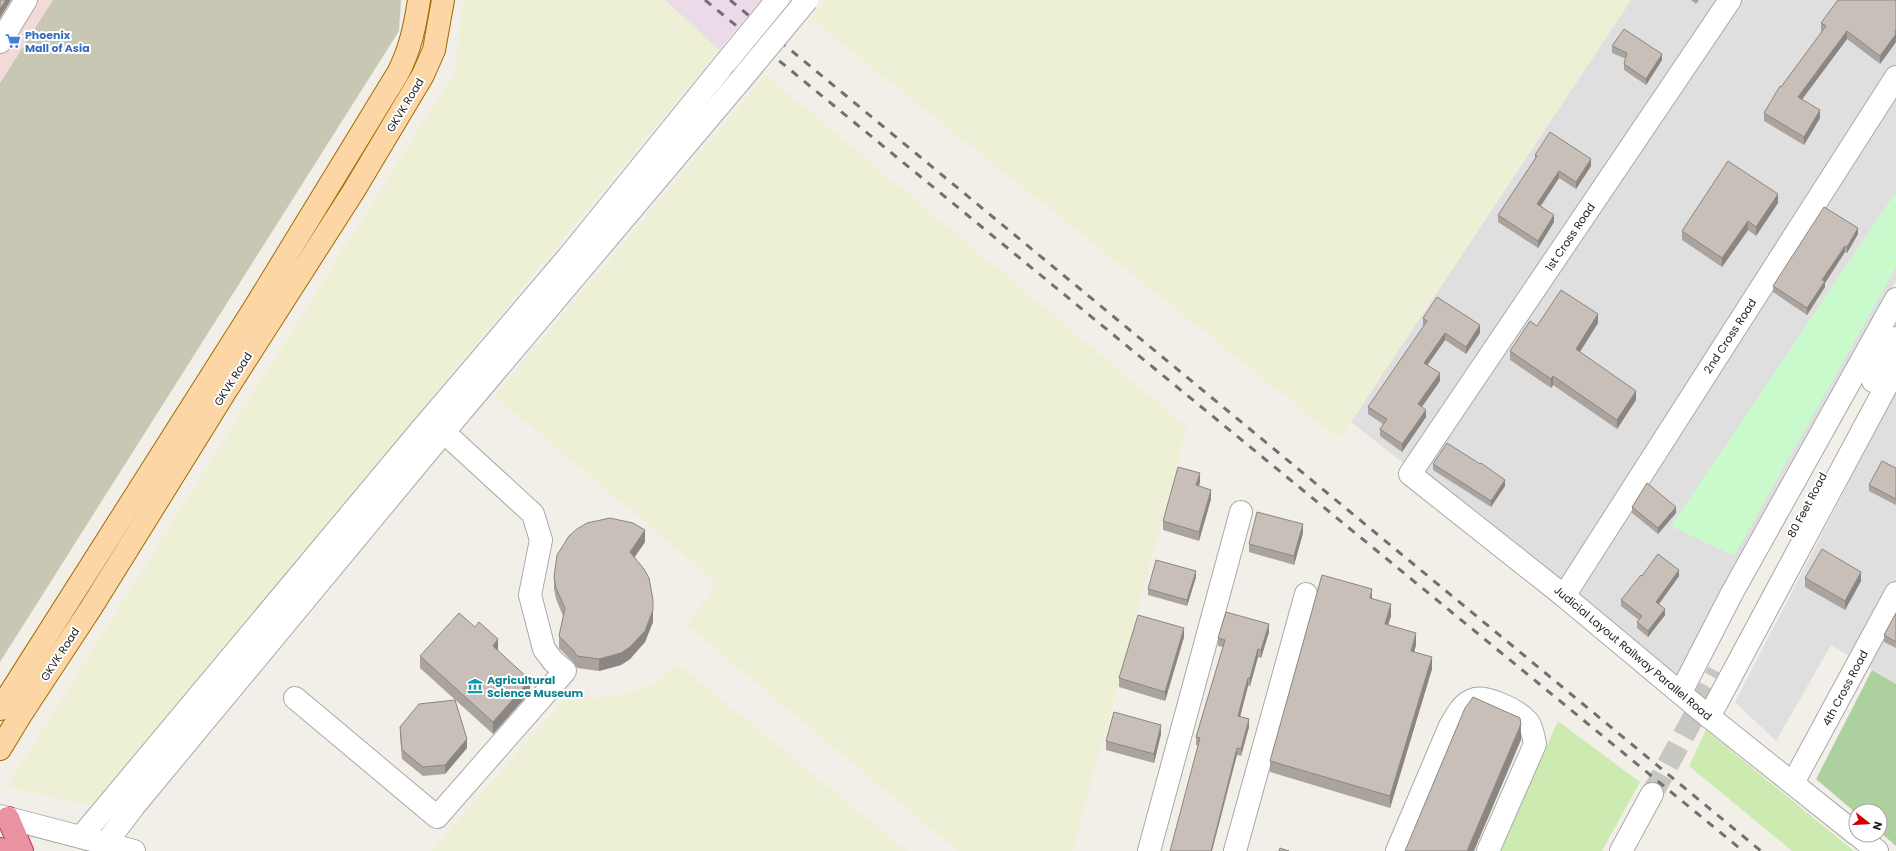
<svg xmlns="http://www.w3.org/2000/svg" width="1896" height="851" viewBox="0 0 1896 851" font-family="Poppins,sans-serif">
<style>
.residential{fill:#e0dfdf}
.commercial{fill:#f2dad9}
.industrial{fill:#ebdbe8}
.construction{fill:#c7c7b4}
.farmland{fill:#eef0d5}
.grass{fill:#cdebb0}
.forest{fill:#add19e}
.park{fill:#c8facc}
.lines{fill:none;stroke-linecap:round;stroke-linejoin:round}
.minor-tunnel{stroke:#c8c6c1;stroke-width:22;stroke-dasharray:22 11;stroke-linecap:butt}
.minor-casing{stroke:#a9a9a9;stroke-width:24}
.major-casing{stroke:#a06b00;stroke-width:24}
.highway-casing{stroke:#dc2a67;stroke-width:24}
.minor{stroke:#fff;stroke-width:22}
.major{stroke:#fcd6a4;stroke-width:22}
.highway{stroke:#e892a2;stroke-width:22}
.rail{stroke:#707070;stroke-width:3;stroke-dasharray:8 8;stroke-linecap:butt}
.minor-bridge-casing{stroke:#a9a9a9;stroke-width:24;stroke-linecap:butt}
.minor-bridge{stroke:#fff;stroke-width:22}
.wall{fill:#aba49e}
.shaded-wall{fill:#8b8681}
.building{fill:#c7bfb8;stroke:#8b8681}
.labels{text-anchor:middle;dominant-baseline:central;stroke-width:4;stroke-linejoin:round;paint-order:stroke}
.shop-label{font-size:11px;font-weight:bold;fill:#366cbe;stroke:#fff;text-anchor:start}
.street-label{font-size:11px;fill:#222;stroke:#fff}
.culture-label{font-size:11px;font-weight:bold;fill:#0d838f;stroke:#fff;text-anchor:start}
</style>
<rect width="100%" height="100%" fill="#f2efe9"/>
<g class="residential">
<polygon points="1631,0 1896,0 1896,281 1677,678 1351,422"/>
<polygon points="1896,391 1896,684 1831,645 1776,741 1735,702"/>
</g>
<polygon class="commercial" points="0,0 53,0 0,83"/>
<polygon class="industrial" points="665,0 761,0 719,50"/>
<polygon class="construction" points="53,0 401,0 399,31 0,662 0,83"/>
<g class="farmland">
<polygon points="463,0 665,0 719,50 93,806 7,787 455,71"/>
<polygon points="826,0 1631,0 1339,439 811,19"/>
<polygon points="766,75 1187,427 1073,851 958,851 687,625 717,583 495,396"/>
<polygon points="678,664 907,851 431,851 569,694 597,698 626,694 654,683"/>
</g>
<g class="grass">
<polygon points="1558,721 1640,782 1602,851 1500,851"/>
<polygon points="1706,730 1854,851 1792,851 1689,766"/>
</g>
<polygon class="forest" points="1872,670 1896,684 1896,846 1880,832 1880,811 1856,811 1856,813 1816,779"/>
<polygon class="park" points="1896,192 1896,267 1734,556 1671,526"/>
<g class="lines">
<polyline class="minor-tunnel" points="1652,794 1718,672"/>
<defs>
<g id="minor">
<polyline points="1730,0 1410,474 1564,596 1697,707 1856,834"/>
<polyline points="0,42 26,0"/>
<polyline points="1873,381 1896,338"/>
<polyline points="1564,596 1896,77"/>
<polyline points="1681,692 1732,593 1896,299"/>
<polyline points="295,698 437,817 565,671 553,661 544,649 530,595 541,540 533,514 434,423"/>
<polyline points="1709,717 1896,368"/>
<polyline points="1793,783 1896,593"/>
<polyline points="0,816 134,851"/>
<polyline points="1858,835 1877,851"/>
<polyline points="81,837 420,431 570,255 727,61"/>
<polyline points="106,843 134,806 443,433 739,82"/>
<polyline points="1149,851 1241,512"/>
<polyline points="1235,851 1306,594"/>
<path d="M 1397,851 L 1450,726 C 1456,716 1461,705 1472,700 C 1484,694 1515,709 1525,719 C 1532,724 1533,736 1535,744 L 1488,851"/>
<polyline points="1621,851 1652,794"/>
</g>
<g id="major">
<path d="M 0,709 L 255,307 L 398,73 C 410,50 415,26 419,0"/>
<polyline points="0,749 20,716 91,608 227,389 353,192 423,75 434,50 443,0"/>
</g>
<g id="highway">
<polyline points="8,818 22,851"/>
<polyline points="0,849 9,851"/>
</g>
</defs>
<use href="#minor" class="minor-casing"/>
<use href="#major" class="major-casing"/>
<use href="#highway" class="highway-casing"/>
<use href="#minor" class="minor"/>
<use href="#major" class="major"/>
<use href="#highway" class="highway"/>
<g class="rail">
<polyline points="705,0 1743,851"/>
<polyline points="730,0 1761,851"/>
</g>
<defs>
<g id="minor-bridge">
<polyline points="727,61 777,0"/>
<polyline points="739,82 807,0"/>
</g>
</defs>
<use href="#minor-bridge" class="minor-bridge-casing"/>
<use href="#minor-bridge" class="minor-bridge"/>
</g>
<g class="wall">
<polygon points="1691,0 1699,0 1696,4"/>
<polygon points="1896,0 1896,42 1880,64 1847,39 1802,99 1820,118 1804,145 1764,121 1764,113 1781,87 1822,32 1821,31 1821,23"/>
<polygon points="1612,46 1662,60 1646,85 1624,70 1624,64 1626,59 1612,53"/>
<polygon points="1535,155 1591,166 1576,189 1559,178 1541,206 1554,222 1538,248 1498,222 1498,215 1535,160"/>
<polygon points="1778,203 1756,236 1748,230 1722,267 1682,240 1682,231"/>
<polygon points="1858,234 1847,253 1845,252 1825,283 1825,287 1807,315 1773,292 1773,286"/>
<polygon points="1423,318 1480,333 1466,354 1445,340 1427,365 1440,381 1422,407 1426,417 1402,452 1380,436 1380,429 1383,424 1368,414 1368,407 1424,326 1423,325"/>
<polygon points="1598,323 1580,352 1636,400 1617,429 1553,385 1551,388 1510,360 1510,351 1537,326"/>
<polygon points="1433,464 1480,464 1505,486 1491,507 1433,470"/>
<polygon points="1896,468 1896,505 1869,491 1869,485"/>
<polygon points="1200,482 1199,486 1211,499 1199,541 1163,530 1163,521"/>
<polygon points="1632,507 1676,513 1658,534 1632,513"/>
<polygon points="1303,533 1294,565 1249,552 1249,544"/>
<polygon points="645,542 635,557 653,611 653,622 645,642 630,659 621,665 599,671 577,668 573,662 559,648 559,636 563,616 556,599 554,589 554,577"/>
<polygon points="1642,576 1679,576 1659,604 1665,615 1648,637 1637,628 1637,622 1639,620 1621,606 1621,600"/>
<polygon points="1196,577 1187,606 1148,595 1148,589"/>
<polygon points="1805,578 1861,581 1845,610 1805,587"/>
<polygon points="1372,598 1391,616 1388,624 1416,645 1414,652 1432,669 1390,808 1270,772 1270,761"/>
<polygon points="1896,613 1896,648 1884,642 1884,635"/>
<polygon points="1269,632 1261,658 1258,657 1250,686 1248,686 1240,717 1249,727 1241,756 1196,745 1196,737 1223,647 1218,646 1218,638"/>
<polygon points="1184,637 1165,701 1119,687 1119,678"/>
<polygon points="498,651 530,692 493,734 420,668 420,656"/>
<polygon points="400,727 467,748 445,774 423,776 402,759 400,736"/>
<polygon points="1161,734 1154,763 1106,750 1106,741"/>
</g>
<g class="shaded-wall">
<polygon points="6,0 11,0 0,18 0,9"/>
<polygon points="1896,30 1896,42 1880,64 1880,56"/>
<polygon points="1847,31 1847,39 1798,105 1798,97"/>
<polygon points="1662,54 1662,60 1646,85 1646,79"/>
<polygon points="1820,110 1820,118 1804,145 1804,137"/>
<polygon points="1591,159 1591,166 1576,189 1576,182"/>
<polygon points="1559,171 1559,178 1537,211 1537,204"/>
<polygon points="1778,194 1778,203 1756,236 1756,227"/>
<polygon points="1554,215 1554,222 1538,248 1538,241"/>
<polygon points="1748,221 1748,230 1722,267 1722,258"/>
<polygon points="1858,228 1858,234 1847,253 1847,247"/>
<polygon points="1845,246 1845,252 1825,283 1825,287 1807,315 1807,308 1822,280"/>
<polygon points="1598,314 1598,323 1576,358 1576,349"/>
<polygon points="1480,325 1480,333 1466,354 1466,347"/>
<polygon points="1445,333 1445,340 1424,370 1424,363"/>
<polygon points="1440,373 1440,381 1418,412 1418,404"/>
<polygon points="1553,376 1553,385 1551,388 1551,379"/>
<polygon points="1636,391 1636,400 1617,429 1617,420"/>
<polygon points="1426,410 1426,417 1402,452 1402,444"/>
<polygon points="1200,473 1200,482 1196,494 1196,485"/>
<polygon points="1505,480 1505,486 1491,507 1491,501"/>
<polygon points="1211,490 1211,499 1199,541 1199,532"/>
<polygon points="1676,507 1676,513 1658,534 1658,528"/>
<polygon points="1303,524 1303,533 1294,565 1294,556"/>
<polygon points="645,530 645,542 630,563 630,552"/>
<polygon points="1679,570 1679,576 1656,608 1656,602"/>
<polygon points="1196,571 1196,577 1187,606 1187,600"/>
<polygon points="1861,572 1861,581 1845,610 1845,601"/>
<polygon points="1372,589 1372,601 1370,598"/>
<polygon points="653,600 653,622 645,642 630,659 621,665 599,671 599,659"/>
<polygon points="1391,604 1391,616 1385,635 1385,624"/>
<polygon points="1665,609 1665,615 1648,637 1648,631"/>
<polygon points="1269,624 1269,632 1261,658 1261,650"/>
<polygon points="1184,628 1184,637 1165,701 1165,692"/>
<polygon points="1416,633 1416,645 1411,663 1411,651"/>
<polygon points="498,639 498,651 493,646"/>
<polygon points="1258,649 1258,657 1250,686 1250,678"/>
<polygon points="1432,657 1432,669 1390,808 1390,796"/>
<polygon points="1248,678 1248,686 1238,724 1238,716"/>
<polygon points="530,680 530,692 493,734 493,722"/>
<polygon points="1249,719 1249,727 1241,756 1241,749"/>
<polygon points="1521,724 1521,740 1474,851 1467,851"/>
<polygon points="1161,725 1161,734 1154,763 1154,754"/>
<polygon points="467,739 467,748 445,774 445,765"/>
<polygon points="1237,748 1237,755 1212,851 1211,851"/>
</g>
<g class="building">
<polygon points="0,0 6,0 0,9"/>
<polygon points="1838,0 1896,0 1896,30 1895,32 1896,34 1880,56 1847,31 1798,97 1820,110 1804,137 1764,113 1780,86 1781,87 1826,26 1821,23"/>
<polygon points="1624,29 1662,54 1646,79 1624,64 1627,53 1612,46"/>
<polygon points="1550,132 1591,159 1576,182 1559,171 1537,204 1554,215 1538,241 1498,215 1537,156 1535,155"/>
<polygon points="1728,161 1778,194 1756,227 1748,221 1722,258 1682,231"/>
<polygon points="1824,207 1858,228 1847,247 1845,246 1822,280 1825,281 1807,308 1773,286"/>
<polygon points="1561,290 1598,314 1576,349 1636,391 1617,420 1553,376 1551,379 1510,351 1530,321 1537,326"/>
<polygon points="1437,297 1480,325 1466,347 1445,333 1424,363 1440,373 1418,404 1426,410 1402,444 1380,429 1387,419 1368,407 1427,321 1423,318"/>
<polygon points="1447,443 1480,464 1481,463 1505,480 1491,501 1433,464"/>
<polygon points="1882,461 1896,468 1896,499 1869,485"/>
<polygon points="1178,467 1200,473 1196,485 1211,490 1199,532 1163,521"/>
<polygon points="1647,483 1676,507 1658,528 1632,507"/>
<polygon points="1257,512 1303,524 1294,556 1249,544"/>
<polygon points="610,518 633,523 645,530 630,552 644,569 649,578 653,600 653,610 645,631 630,647 621,653 599,659 577,656 573,650 559,636 565,608 556,588 554,577 557,555 569,536 577,529 587,523"/>
<polygon points="1822,549 1861,572 1845,601 1805,578"/>
<polygon points="1658,554 1679,570 1656,602 1665,609 1648,631 1637,622 1642,616 1621,600 1641,575 1642,576"/>
<polygon points="1156,560 1196,571 1187,600 1148,589"/>
<polygon points="1322,575 1372,589 1370,598 1391,604 1385,624 1416,633 1411,651 1432,657 1390,796 1270,761"/>
<polygon points="1226,612 1269,624 1261,650 1258,649 1250,678 1248,678 1238,716 1249,719 1241,749 1237,748 1211,851 1170,851 1200,738 1196,737 1225,640 1218,638"/>
<polygon points="459,613 475,627 479,622 498,639 493,646 530,680 493,722 420,656"/>
<polygon points="1896,613 1896,642 1884,635"/>
<polygon points="1138,615 1184,628 1165,692 1119,678"/>
<polygon points="1473,697 1520,718 1521,724 1467,851 1405,851 1465,708"/>
<polygon points="455,700 467,739 445,765 423,767 402,750 400,727 419,704"/>
<polygon points="1114,712 1161,725 1154,754 1106,741"/>
<polygon points="1280,848 1289,851 1279,851"/>
</g>
<defs>
<symbol id="supermarket-bare" viewBox="-9 -9 18 18"><path d="M-6-5.5h2.5l.6 2H6L4.5 2H-2.5L-4.4-4H-6ZM-1.5 3.2a1.3 1.3 0 1 0 .1 0ZM3 3.2a1.3 1.3 0 1 0 .1 0Z" fill="#3f7fe0" stroke="#fff" stroke-width="2.5" paint-order="stroke"/></symbol>
<symbol id="museum-bare" viewBox="-9 -9 18 18"><path d="M0-6L6-3V-2H-6V-3ZM-5-1h2V3h-2ZM-1-1h2V3h-2ZM3-1h2V3H3ZM-6 4H6V6H-6Z" fill="#0f9aa8" stroke="#fff" stroke-width="2.5" paint-order="stroke"/></symbol>
</defs>
<g fill-rule="evenodd">
<use href="#supermarket-bare" x="2" y="30" width="22" height="22"/>
<use href="#museum-bare" x="464" y="675" width="22" height="22"/>
</g>
<g class="labels">
<g class="shop-label">
<text x="25" y="35">Phoenix<tspan x="25" dy="13">Mall of Asia</tspan></text>
</g>
<g class="street-label">
<text transform="translate(405 105) rotate(-59)">GKVK Road</text>
<text transform="translate(1570 237) rotate(-56)">1st Cross Road</text>
<text transform="translate(1730 336) rotate(-57)">2nd Cross Road</text>
<text transform="translate(233 379) rotate(-58)">GKVK Road</text>
<text transform="translate(1807 505) rotate(-62)">80 Feet Road</text>
<text transform="translate(1633 653) rotate(40)">Judicial Layout Railway Parallel Road</text>
<text transform="translate(60 654) rotate(-57)">GKVK Road</text>
<text transform="translate(1845 688) rotate(-62)">4th Cross Road</text>
</g>
<g class="culture-label">
<text x="487" y="680">Agricultural<tspan x="487" dy="13">Science Museum</tspan></text>
</g>
</g>
<g transform="translate(1868 823) rotate(107)"><circle r="19" fill="#ffffff" stroke="#a7a7a7"/>
<path d="M0-3L7 15L0 10L-7 15Z" fill="#d40000"/>
<text y="-6" font-size="11" font-weight="bold" text-anchor="middle" fill="#222222">N</text>
</g>
</svg>
